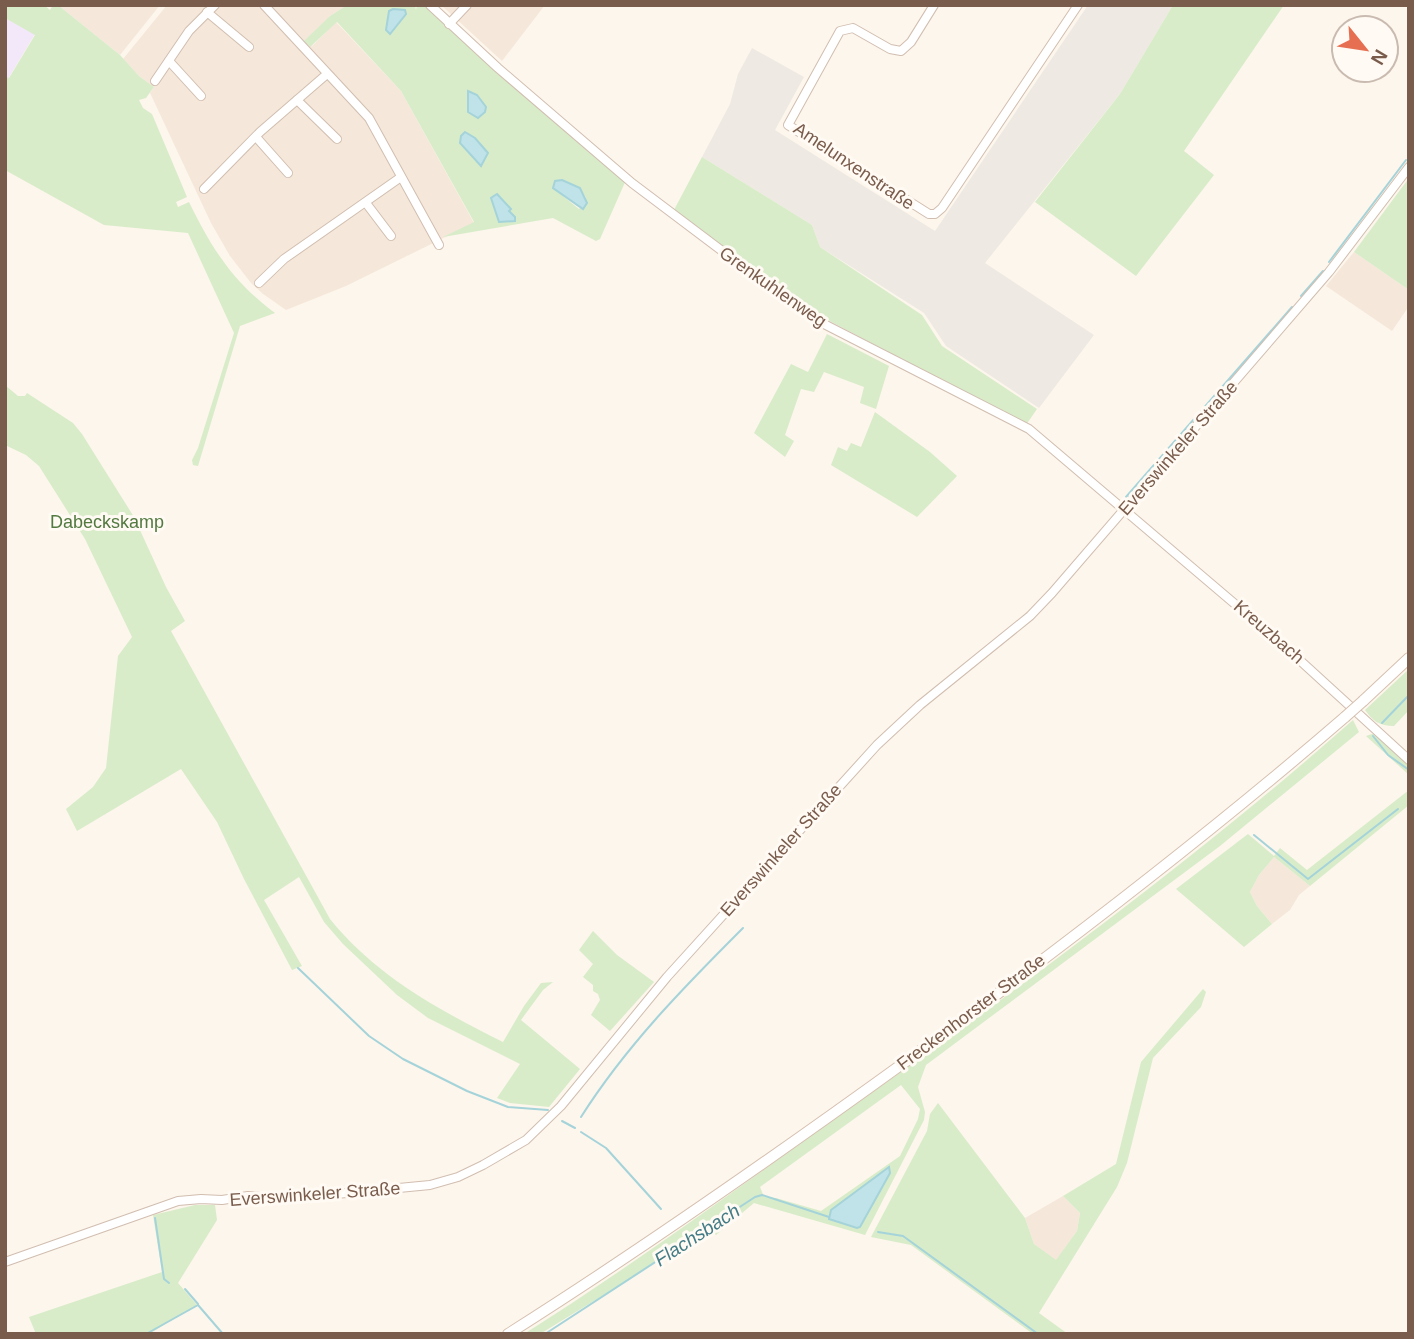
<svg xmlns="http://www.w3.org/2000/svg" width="1414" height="1339" viewBox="0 0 1414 1339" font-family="Arial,sans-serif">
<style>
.residential{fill:#f5e8da}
.industrial{fill:#efe9e4}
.education{fill:#f3e8fa}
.green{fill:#d8ecc9;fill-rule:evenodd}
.water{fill:#bfe3e8;stroke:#a5d3da;stroke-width:2}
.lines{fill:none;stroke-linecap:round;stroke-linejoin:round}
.stream{stroke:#a5d3da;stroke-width:2}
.minor-casing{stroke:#d1beb0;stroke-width:10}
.secondary-casing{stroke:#d6c0b0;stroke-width:12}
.minor{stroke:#fff;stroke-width:8}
.secondary{stroke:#fff;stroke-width:10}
.secondary-bridge-casing{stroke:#d6c0b0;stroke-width:12;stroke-linecap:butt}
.secondary-bridge{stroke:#fff;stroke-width:10}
.labels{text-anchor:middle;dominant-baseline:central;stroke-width:6;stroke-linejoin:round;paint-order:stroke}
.street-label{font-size:18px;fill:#7a5c4d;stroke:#fffaf3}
.park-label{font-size:18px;fill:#537a41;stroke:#fffaf3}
.water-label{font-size:19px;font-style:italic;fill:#437c86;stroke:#fffaf3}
</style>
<rect width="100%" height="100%" fill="#fdf6ec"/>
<g class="residential">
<polygon points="58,5 160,5 120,55"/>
<polygon points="167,5 347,5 330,16 311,47 336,22 401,91 474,223 346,286 286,310 263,294 251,283 230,256 211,223 150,93 154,87 139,76 123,59"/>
<polygon points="441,5 545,5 502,61"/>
<polygon points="1354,252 1409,290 1409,306 1392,331 1326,286"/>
<polygon points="1274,857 1310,886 1299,895 1290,910 1272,924 1257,906 1250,892 1259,875"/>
<polygon points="1063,1196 1080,1213 1077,1231 1056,1261 1034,1244 1025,1218"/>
</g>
<polygon class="industrial" points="1088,5 1173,5 1120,94 985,263 1094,335 1039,408 946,346 924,313 820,247 812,225 702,157 730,104 738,74 752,48 804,77 775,130 935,231"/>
<polygon class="education" points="5,18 35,34 8,79 5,77"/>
<g class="green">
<path d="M 5,5 L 44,5 L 50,10 L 53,5 L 58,5 L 120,55 L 139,76 L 154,87 L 146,98 L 139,100 L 143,108 L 152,114 L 187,197 L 176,202 L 178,207 L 189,202 C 212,249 233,282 275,313 L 240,326 L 198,466 L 193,465 L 192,460 L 198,448 L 234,333 L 188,233 L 104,225 L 5,170 L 5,77 L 9,78 L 35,35 L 5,18 Z"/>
<path d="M 347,5 L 415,5 L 416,10 L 417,5 L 425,5 L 626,180 L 600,239 L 596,241 L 553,218 L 443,237 L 474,222 L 401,91 L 337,22 L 310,47 L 304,41 L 330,16 ZM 564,180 L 580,188 L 586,198 L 579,209 L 553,188 L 555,181 Z"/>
<polygon points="1173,5 1284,5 1184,151 1214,175 1136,276 1035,202 1120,94"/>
<polygon points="702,157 812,225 820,247 922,315 942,346 1037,409 1026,425 826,319 750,268 674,210"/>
<polygon points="1409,178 1409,290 1354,252"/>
<polygon points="827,334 889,366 876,409 860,403 864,387 824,372 814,392 801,389 785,435 794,441 785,457 754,433 791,364 808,372"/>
<path d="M 5,385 L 18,396 L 25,396 L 27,393 L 73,423 L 82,434 L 134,517 L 166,587 L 185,621 L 171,631 L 330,919 C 376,976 439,1010 503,1042 L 524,1006 L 541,983 L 553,982 L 543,990 L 521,1020 L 580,1069 L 549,1107 L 510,1103 L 497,1098 L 520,1064 L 428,1018 L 397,995 L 343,944 L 324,922 L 299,877 L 264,900 L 302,966 L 292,970 L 244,879 L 217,822 L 181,769 L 77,831 L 66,809 L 93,787 L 106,768 L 118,656 L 132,637 L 85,539 L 39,466 L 26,455 L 5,445 Z"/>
<polygon points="875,412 930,452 957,476 917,517 831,465 838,447 847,451 851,443 861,447"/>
<path d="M 1409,669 L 1409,710 L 1394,726 C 1379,726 1373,721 1365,710 Z"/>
<path d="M 1353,720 L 1359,732 L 1220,846 L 926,1065 L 918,1087 L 925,1112 L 924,1120 L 865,1235 L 754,1203 L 716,1235 L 705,1226 L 633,1277 L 540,1334 L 524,1334 C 630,1267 731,1193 833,1120 C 1012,994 1189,865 1353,720 ZM 901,1085 L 920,1109 L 918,1119 L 900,1156 L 821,1211 L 776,1198 L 764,1197 L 760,1187 Z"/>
<polygon points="1375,733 1409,764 1409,775 1366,736"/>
<polygon points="1409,790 1409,805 1310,886 1274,857 1259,875 1250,892 1257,906 1272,924 1244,947 1176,889 1248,834 1274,856 1280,848 1307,870"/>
<polygon points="593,931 617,955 654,982 610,1031 591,1015 600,1000 598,994 593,991 593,985 583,977 593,964 579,950"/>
<polygon points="1203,989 1206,992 1201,1007 1153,1058 1127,1163 1117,1187 1039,1313 1068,1334 1033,1334 911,1245 871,1237 927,1131 930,1114 938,1103 1025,1218 1034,1244 1056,1260 1077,1231 1080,1213 1063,1196 1116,1164 1141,1062"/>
<polygon points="195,1205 215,1205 217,1220 178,1283 197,1305 149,1334 36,1334 29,1317 162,1272 153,1215"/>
</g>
<g class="water">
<polygon points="393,9 405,10 406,14 390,34 386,30 389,11"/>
<polygon points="468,91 477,95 486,107 485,112 478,118 468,112"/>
<polygon points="465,132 475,138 488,153 481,166 460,143 461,136"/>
<polygon points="562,180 580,188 587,203 583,209 553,188 555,181"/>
<polygon points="497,194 511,209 509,211 515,217 515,221 499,222 491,198"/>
<polygon points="889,1167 890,1173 860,1227 857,1228 829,1219 831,1210"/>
</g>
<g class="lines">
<g class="stream">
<polyline points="1329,262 1406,160"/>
<polyline points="1301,296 1323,271"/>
<polyline points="1126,497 1292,307"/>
<polyline points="1382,723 1409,695"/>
<polyline points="1373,736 1388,755 1409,770"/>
<polyline points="1254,835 1308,879 1398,809"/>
<polyline points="298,968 369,1036 403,1059 467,1091 508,1107 548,1110"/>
<path d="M 581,1117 C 626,1046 684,987 743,928"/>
<polyline points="562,1121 575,1128"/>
<polyline points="581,1132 606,1148 661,1209"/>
<polyline points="155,1218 164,1279 169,1283"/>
<polyline points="878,1232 903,1236 1038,1334"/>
<polyline points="185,1289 198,1304"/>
<polyline points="146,1334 198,1305 223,1334"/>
<polyline points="545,1334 755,1197 762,1195 829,1217"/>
</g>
<defs>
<g id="minor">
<polyline points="264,5 369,118 439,245"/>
<polyline points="430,5 498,68 632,183 746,269 822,323 1029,429 1282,644 1409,760"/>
<polyline points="934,5 911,42 901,51 890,49 853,28 840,31 788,125 929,214 935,214 942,208 1078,5"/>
<polyline points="207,12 249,47"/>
<polyline points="449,24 467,5"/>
<polyline points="169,61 201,96"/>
<polyline points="155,81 189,31 215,5"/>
<polyline points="297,100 337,139"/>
<polyline points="256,137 288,173"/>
<polyline points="204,189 260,132 327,74"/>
<polyline points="366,203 391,236"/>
<polyline points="259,283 284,259 401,177"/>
<polyline points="5,1262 178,1201 201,1199 222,1200 248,1196 284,1199 430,1185 458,1177 483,1165 526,1140 561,1106 667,977 877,745 920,705 1030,616 1052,593 1329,272 1409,167"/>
</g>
<g id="secondary">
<polyline points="1363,701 1409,658"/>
<path d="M 508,1334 C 644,1248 775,1156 905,1062 C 1056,952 1204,839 1345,717"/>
</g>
</defs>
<use href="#minor" class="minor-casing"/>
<use href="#secondary" class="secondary-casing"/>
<use href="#minor" class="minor"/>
<use href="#secondary" class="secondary"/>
<defs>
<polyline id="secondary-bridge" points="1345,717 1363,701"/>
</defs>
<use href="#secondary-bridge" class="secondary-bridge-casing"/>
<use href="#secondary-bridge" class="secondary-bridge"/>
</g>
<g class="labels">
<g class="street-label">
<text transform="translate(854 166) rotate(34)">Amelunxenstraße</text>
<text transform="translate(773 287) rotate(35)">Grenkuhlenweg</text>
<text transform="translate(1178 448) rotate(-49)">Everswinkeler Straße</text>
<text transform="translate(1269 632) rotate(41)">Kreuzbach</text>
<text transform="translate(781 850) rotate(-48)">Everswinkeler Straße</text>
<text transform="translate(971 1012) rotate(-37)">Freckenhorster Straße</text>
<text transform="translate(315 1194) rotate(-4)">Everswinkeler Straße</text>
</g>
<g class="park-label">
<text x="107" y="522">Dabeckskamp</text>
</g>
<g class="water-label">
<text transform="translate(697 1235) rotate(-33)">Flachsbach</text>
</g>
</g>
<rect width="1414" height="1339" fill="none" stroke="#7a5c4d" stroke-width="14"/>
<g transform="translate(1365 49) rotate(120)"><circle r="33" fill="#fffaf3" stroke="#cabbb1" stroke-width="2"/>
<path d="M0-5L12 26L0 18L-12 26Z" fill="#e76f51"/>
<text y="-10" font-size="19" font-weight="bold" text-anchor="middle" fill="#7a5c4d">N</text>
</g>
</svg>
